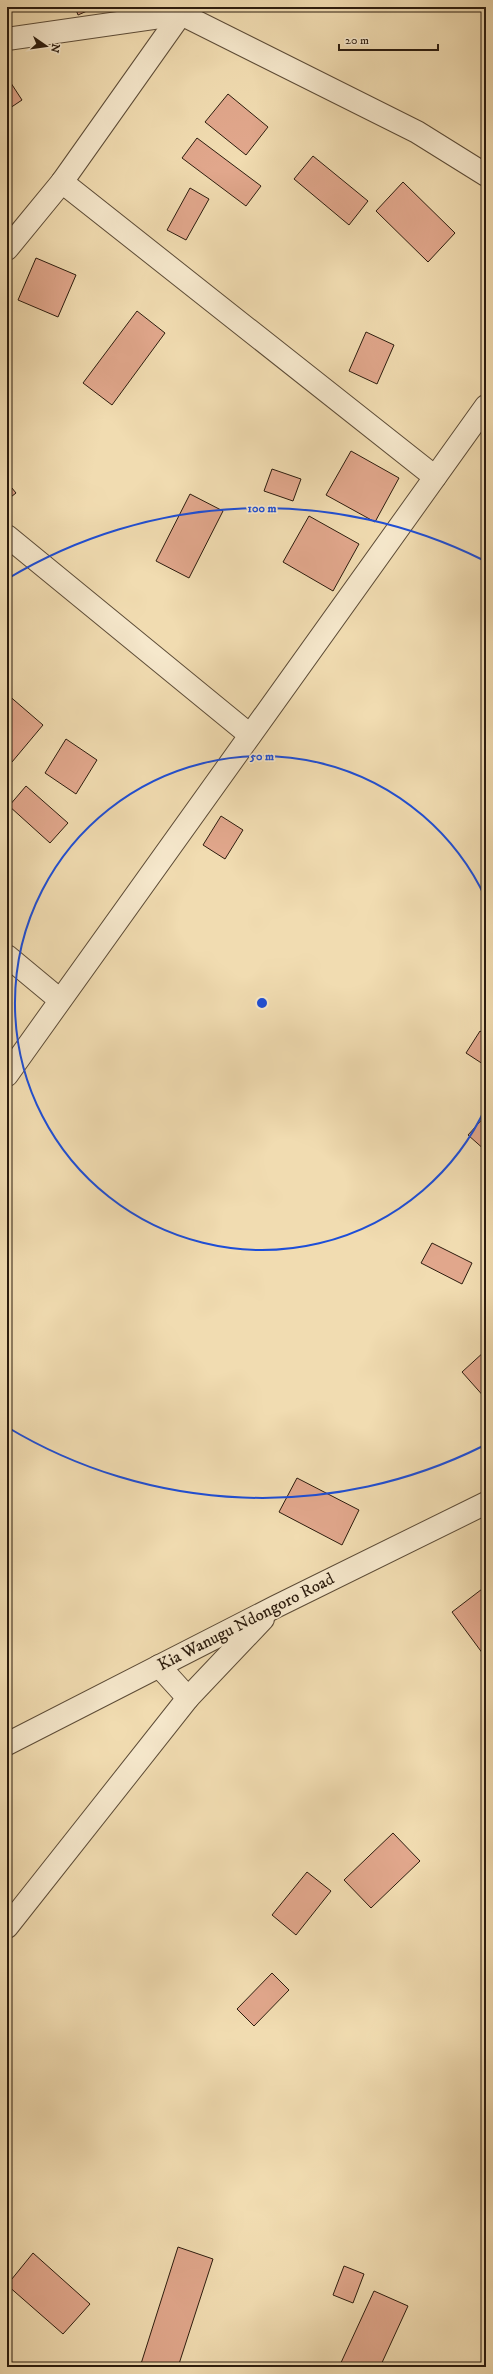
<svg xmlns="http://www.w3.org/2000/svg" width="493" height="2374" viewBox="0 0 493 2374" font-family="'IM FELL DW Pica',serif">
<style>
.building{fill:#e1a78c;stroke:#2c1c0e}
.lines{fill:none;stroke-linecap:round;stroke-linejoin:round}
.minor-casing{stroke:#5d4c37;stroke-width:24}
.minor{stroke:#f6e8cc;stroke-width:22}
.ring{fill:none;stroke:#1d4ed8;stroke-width:2}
.labels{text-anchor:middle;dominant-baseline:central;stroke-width:3.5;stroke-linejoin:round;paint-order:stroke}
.street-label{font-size:17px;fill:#2c1c0e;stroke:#f6e8cc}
.centre{fill:#1d4ed8;stroke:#f6e8cc;stroke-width:2}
.ring-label{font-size:12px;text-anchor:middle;font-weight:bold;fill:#1d4ed8;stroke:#f6e8cc;stroke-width:3.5;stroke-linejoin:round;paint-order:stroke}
</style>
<rect width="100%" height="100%" fill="#f1dcb1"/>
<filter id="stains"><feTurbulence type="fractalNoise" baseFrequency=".005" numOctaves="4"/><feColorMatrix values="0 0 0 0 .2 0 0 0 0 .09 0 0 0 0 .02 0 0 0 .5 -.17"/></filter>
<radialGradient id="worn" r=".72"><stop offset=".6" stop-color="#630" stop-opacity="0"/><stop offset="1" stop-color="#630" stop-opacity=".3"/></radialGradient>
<g class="building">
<polygon points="75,7 96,7 78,15"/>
<polygon points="7,77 22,100 7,110"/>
<polygon points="228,94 268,127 246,155 205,122"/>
<polygon points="197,138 261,186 246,206 182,158"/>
<polygon points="313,156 368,201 349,225 294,179"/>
<polygon points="403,182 455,233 428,262 376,211"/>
<polygon points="190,188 209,199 186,240 167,230"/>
<polygon points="36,258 76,275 58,317 18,300"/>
<polygon points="137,311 165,333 112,405 83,383"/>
<polygon points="366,332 394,345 377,384 349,371"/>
<polygon points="351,451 399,478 375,522 326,495"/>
<polygon points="272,469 301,479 293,501 264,491"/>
<polygon points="7,482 16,493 7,500"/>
<polygon points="190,494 223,511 189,578 156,561"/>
<polygon points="309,516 359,544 333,591 283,562"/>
<polygon points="7,694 43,725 12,762 7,758"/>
<polygon points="66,739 97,760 76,794 45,773"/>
<polygon points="26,786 68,823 50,843 9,806"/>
<polygon points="221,816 243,830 225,859 203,845"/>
<polygon points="480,1031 486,1035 486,1066 466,1053"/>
<polygon points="486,1115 486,1151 468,1135"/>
<polygon points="432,1243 472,1263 462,1284 421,1263"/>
<polygon points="485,1351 486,1353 486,1399 462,1372"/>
<polygon points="297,1478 359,1510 342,1545 279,1512"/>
<polygon points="486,1586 486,1658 452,1612"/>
<polygon points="393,1833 420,1861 371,1908 344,1880"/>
<polygon points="307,1872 331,1891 296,1935 272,1915"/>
<polygon points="272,1973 289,1990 254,2026 237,2009"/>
<polygon points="178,2247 213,2259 178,2367 140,2367"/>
<polygon points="33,2253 90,2304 63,2334 7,2285"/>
<polygon points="344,2266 364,2274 353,2303 333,2295"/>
<polygon points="374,2291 408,2306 380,2367 339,2367"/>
</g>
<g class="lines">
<defs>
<g id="minor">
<polyline points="7,39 181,14 417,132 486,175"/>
<polyline points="62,182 435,477"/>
<polyline points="7,249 62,182 181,14 183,7"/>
<polyline points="7,536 250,735"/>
<polyline points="7,956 60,1000"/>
<polyline points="7,1075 486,406"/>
<polyline points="159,1666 188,1698"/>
<polyline points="7,1744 275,1607 486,1503"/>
<polyline points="7,1927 188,1698 263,1619"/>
</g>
</defs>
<use href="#minor" class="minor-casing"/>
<use href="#minor" class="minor"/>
</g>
<g class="ring">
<path d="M486 1107A247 247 0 1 1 486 899"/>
<path d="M483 1446A495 495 0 0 1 7 1427M7 579A495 495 0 0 1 483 560"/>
</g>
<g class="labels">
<g class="street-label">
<text transform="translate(246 1622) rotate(-27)">Kia Wanugu Ndongoro Road</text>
</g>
</g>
<circle cx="262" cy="1003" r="6" class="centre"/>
<g class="ring-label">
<text x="262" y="512">100 m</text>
<text x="262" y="760">50 m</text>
</g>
<rect width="493" height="2374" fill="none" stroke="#f1dcb1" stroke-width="24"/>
<rect x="8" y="8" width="477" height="2358" fill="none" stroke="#2c1c0e" stroke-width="2"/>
<rect x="12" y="12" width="469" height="2350" fill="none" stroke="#2c1c0e"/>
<g transform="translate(46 46) rotate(103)" stroke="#f6e8cc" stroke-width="3" paint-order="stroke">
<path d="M0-3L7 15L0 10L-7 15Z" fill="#2c1c0e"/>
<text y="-6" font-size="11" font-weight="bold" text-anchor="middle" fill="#2c1c0e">N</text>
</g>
<path d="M339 44v6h99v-6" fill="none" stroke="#2c1c0e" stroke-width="2"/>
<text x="345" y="44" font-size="12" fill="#2c1c0e" stroke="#f6e8cc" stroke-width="3" paint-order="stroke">20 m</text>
<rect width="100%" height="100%" filter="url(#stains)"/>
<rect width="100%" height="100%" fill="url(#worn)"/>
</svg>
